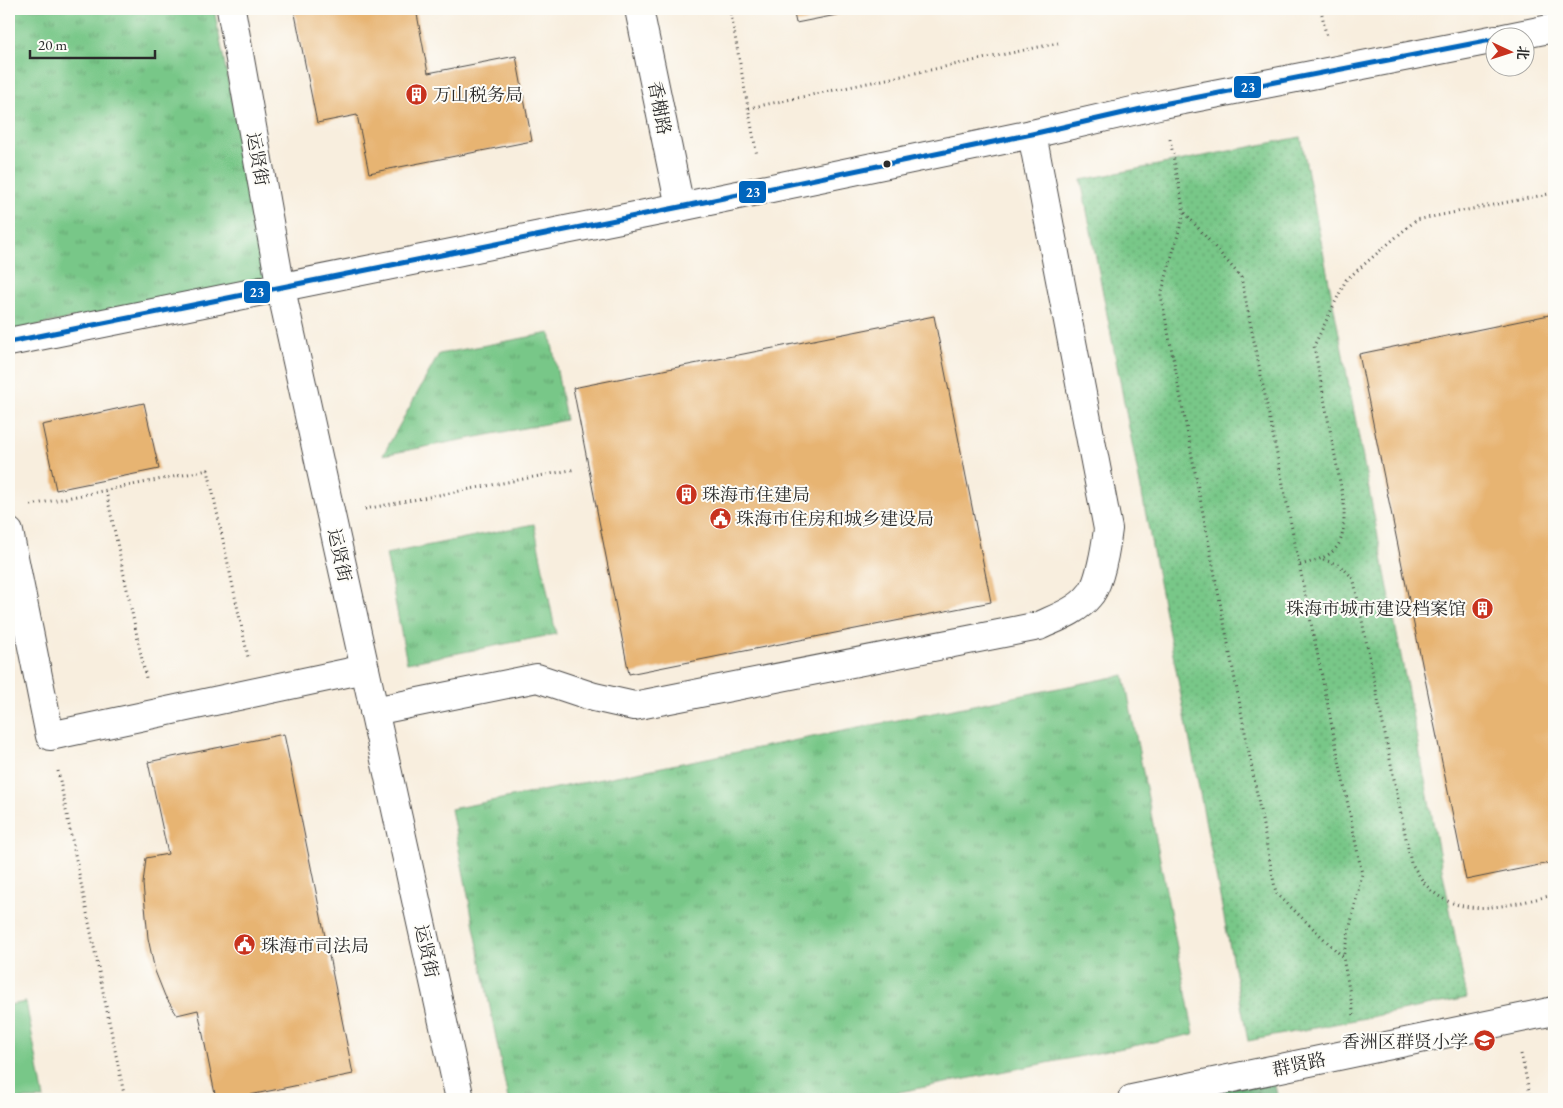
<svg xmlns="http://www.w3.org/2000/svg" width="1563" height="1108" viewBox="0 0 1563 1108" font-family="'EB Garamond','Noto Serif SC',serif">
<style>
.grass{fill:url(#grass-tufts);stroke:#52795a}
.forest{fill:url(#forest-firs);stroke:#466c50}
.park{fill:url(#park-dots);stroke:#52795a}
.pitch{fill:#78c788;stroke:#52795a}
.building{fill:#e7b472}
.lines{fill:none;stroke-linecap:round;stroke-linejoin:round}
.minor-casing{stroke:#4a4846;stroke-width:30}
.path{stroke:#4a4846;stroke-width:3;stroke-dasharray:1 4;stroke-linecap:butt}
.minor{stroke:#fff;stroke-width:28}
.bus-1-casing{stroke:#fdfcf7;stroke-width:9}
.bus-1{stroke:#0065bd;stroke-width:5}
.bus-dot{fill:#2b2b2b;stroke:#fdfcf7;stroke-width:2}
.labels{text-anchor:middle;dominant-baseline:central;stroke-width:4;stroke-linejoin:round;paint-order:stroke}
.poi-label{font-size:18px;fill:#2b2b2b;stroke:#fdfcf7;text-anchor:start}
.street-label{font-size:18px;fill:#2b2b2b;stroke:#fdfcf7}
.line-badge{stroke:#fdfcf7;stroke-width:2}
.badge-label{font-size:14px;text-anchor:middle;font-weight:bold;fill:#fff}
</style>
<defs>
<pattern id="grass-tufts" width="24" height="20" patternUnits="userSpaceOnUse" patternTransform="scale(1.25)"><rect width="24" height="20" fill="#78c788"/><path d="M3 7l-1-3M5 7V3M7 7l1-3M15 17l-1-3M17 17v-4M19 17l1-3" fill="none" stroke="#63a26f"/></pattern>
<pattern id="forest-firs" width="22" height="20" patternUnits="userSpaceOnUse" patternTransform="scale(1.25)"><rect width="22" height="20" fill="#62ac74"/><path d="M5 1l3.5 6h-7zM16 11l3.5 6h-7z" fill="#518c5f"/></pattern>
<pattern id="park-dots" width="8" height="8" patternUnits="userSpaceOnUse" patternTransform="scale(1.25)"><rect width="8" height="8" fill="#78c788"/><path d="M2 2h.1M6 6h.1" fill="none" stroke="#63a26f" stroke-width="1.8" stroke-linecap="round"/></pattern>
</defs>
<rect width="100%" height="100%" fill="#fdfcf7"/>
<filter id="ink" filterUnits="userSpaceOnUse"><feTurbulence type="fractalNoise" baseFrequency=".02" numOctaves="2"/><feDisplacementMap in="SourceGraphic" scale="10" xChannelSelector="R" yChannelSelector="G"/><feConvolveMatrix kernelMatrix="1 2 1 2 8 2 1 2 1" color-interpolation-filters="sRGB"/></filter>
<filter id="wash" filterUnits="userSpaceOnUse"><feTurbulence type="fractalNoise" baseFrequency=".0096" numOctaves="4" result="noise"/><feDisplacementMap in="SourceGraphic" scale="20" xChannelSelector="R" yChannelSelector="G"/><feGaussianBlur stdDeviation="1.12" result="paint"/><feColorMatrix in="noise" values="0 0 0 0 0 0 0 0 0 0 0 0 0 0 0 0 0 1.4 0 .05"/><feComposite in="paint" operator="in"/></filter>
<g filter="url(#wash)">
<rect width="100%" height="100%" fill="#f8eede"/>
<g class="grass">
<polygon points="9,9 214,9 267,280 9,331"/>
<polygon points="550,333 566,420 383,455 439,354"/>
<polygon points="534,524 556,634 407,663 386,554"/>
<polygon points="1124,675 1194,1034 864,1099 508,1099 451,809"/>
</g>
<polygon class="forest" points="1272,1071 1278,1099 1136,1099"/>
<polygon class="park" points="1301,137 1467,998 1248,1041 1081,180"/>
<polygon class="pitch" points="26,1002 44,1099 9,1099 9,1005"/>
<g id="blocks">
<g class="building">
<polygon points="294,9 416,9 428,73 516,56 532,141 369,173 357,115 317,123"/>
<polygon points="793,9 861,9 862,10 796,23"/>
<polygon points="1554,314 1554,862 1466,880 1359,354"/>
<polygon points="934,316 991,602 629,674 573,388"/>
<polygon points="144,403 159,469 56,490 42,425"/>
<polygon points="284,734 353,1074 230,1099 216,1099 198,1010 177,1015 165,996 155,971 148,938 143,884 146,858 168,854 148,762"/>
</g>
</g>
</g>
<g filter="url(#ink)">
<use href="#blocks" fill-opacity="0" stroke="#4a4846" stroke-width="1"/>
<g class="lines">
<defs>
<g id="minor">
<polyline points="231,9 281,289 460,1099"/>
<polyline points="639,9 680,207"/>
<polyline points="1504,38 1554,28"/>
<polyline points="9,342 680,207 1032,134 1163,104 1496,39"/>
<polyline points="9,532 50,736 365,669"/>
<path d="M 374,711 L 537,678 L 594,697 L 634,706 L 1039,626 C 1056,618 1077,611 1089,596 C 1100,585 1106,545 1108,529 L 1032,134"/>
<polyline points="1132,1099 1554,1011"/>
</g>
</defs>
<use href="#minor" class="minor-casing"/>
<g class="path">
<polyline points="730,9 757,156"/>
<polyline points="1321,9 1326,35"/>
<polyline points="749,108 1058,43"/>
<polyline points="1170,139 1184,213 1161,295 1276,893 1343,957 1354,1016"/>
<polyline points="1185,213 1241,277 1362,874 1343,957"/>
<polyline points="106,491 146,678"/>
<polyline points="31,505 208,470 248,657"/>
<polyline points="365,509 576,469"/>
<path d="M 1323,560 C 1338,563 1346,569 1354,581 L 1411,863 C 1417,871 1422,882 1429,888 C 1463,922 1514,903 1554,895"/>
<path d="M 1300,565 C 1341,555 1345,544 1344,503 L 1314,346 L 1346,280 L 1416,220 L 1554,193"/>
<polyline points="58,771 125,1099"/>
<polyline points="1521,1054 1531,1099"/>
</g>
<use href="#minor" class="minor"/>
<defs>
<polyline id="bus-1" points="9,342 680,207 1032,134 1163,104 1496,39"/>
</defs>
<use href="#bus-1" class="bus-1-casing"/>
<use href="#bus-1" class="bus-1"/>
</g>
</g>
<defs>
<symbol id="building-disc" viewBox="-11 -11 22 22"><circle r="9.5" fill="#c8321e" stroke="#fdfcf7"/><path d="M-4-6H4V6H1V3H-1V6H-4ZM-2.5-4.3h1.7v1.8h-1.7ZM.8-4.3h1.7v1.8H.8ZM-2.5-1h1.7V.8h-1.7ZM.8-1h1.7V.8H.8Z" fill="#fff"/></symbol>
<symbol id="civic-disc" viewBox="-11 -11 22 22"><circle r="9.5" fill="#c8321e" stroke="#fdfcf7"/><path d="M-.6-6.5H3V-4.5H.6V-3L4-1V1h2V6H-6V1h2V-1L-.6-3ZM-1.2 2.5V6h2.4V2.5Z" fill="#fff"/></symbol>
<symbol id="school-disc" viewBox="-11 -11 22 22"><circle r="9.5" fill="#c8321e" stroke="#fdfcf7"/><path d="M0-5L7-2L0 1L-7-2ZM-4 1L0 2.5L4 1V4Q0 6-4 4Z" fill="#fff"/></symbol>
</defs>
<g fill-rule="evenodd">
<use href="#building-disc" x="404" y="82" width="25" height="25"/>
<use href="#building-disc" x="674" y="482" width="25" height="25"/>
<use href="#civic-disc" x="708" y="506" width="25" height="25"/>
<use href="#building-disc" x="1470" y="596" width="25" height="25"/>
<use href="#civic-disc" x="232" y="932" width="25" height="25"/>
<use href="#school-disc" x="1472" y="1028" width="25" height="25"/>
</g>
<circle class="bus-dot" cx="887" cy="164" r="4.5"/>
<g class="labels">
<g class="poi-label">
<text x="433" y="94">万山税务局</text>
<text x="702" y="494">珠海市住建局</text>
<text x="736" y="518">珠海市住房和城乡建设局</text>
<text x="1466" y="608" text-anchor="end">珠海市城市建设档案馆</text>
<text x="261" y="945">珠海市司法局</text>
<text x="1468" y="1041" text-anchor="end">香洲区群贤小学</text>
</g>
<g class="street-label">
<text transform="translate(660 108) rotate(79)">香榭路</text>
<text transform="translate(258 159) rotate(80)">运贤街</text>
<text transform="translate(340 555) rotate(78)">运贤街</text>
<text transform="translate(427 951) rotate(78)">运贤街</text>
<text transform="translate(1299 1064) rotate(-12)">群贤路</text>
</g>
</g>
<g class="line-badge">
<rect x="1233" y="75" width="29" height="24" rx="5" fill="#0065bd"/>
<rect x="738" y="180" width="29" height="24" rx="5" fill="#0065bd"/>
<rect x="243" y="280" width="28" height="24" rx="5" fill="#0065bd"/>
</g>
<g class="badge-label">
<text x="1248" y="92">23</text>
<text x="753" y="197">23</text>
<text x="257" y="297">23</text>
</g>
<rect width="1563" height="1108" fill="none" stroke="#fdfcf7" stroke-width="30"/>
<g transform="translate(1510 52) rotate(94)"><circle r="24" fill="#fdfcf7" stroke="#a9a8a5"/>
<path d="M0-4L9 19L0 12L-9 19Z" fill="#c8321e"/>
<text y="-8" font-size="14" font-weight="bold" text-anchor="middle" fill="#2b2b2b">北</text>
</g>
<path d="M30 50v8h125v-8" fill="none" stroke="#2b2b2b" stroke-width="2.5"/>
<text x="38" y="50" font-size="15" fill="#2b2b2b" stroke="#fdfcf7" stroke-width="4" paint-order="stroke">20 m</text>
</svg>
